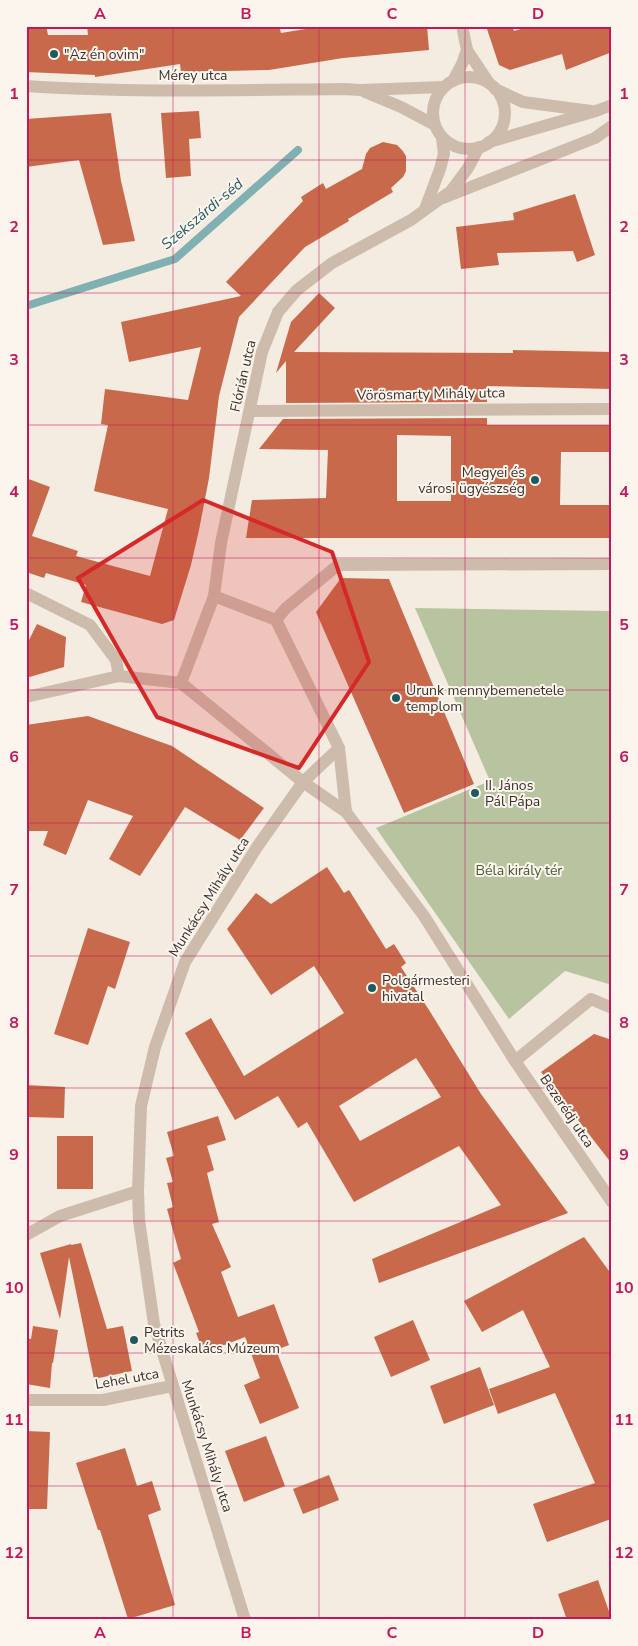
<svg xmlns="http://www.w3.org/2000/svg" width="638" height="1646" viewBox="0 0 638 1646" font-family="'Nunito Sans',sans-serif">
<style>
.green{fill:#b8c4a0}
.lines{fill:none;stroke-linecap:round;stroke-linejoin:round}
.stream{stroke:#7fb0b2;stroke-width:8}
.building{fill:#c8694b;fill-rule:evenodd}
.service{stroke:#cdbbac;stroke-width:12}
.pedestrian{stroke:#cdbbac;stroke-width:12}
.minor{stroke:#cdbbac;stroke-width:12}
.marked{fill:#d62828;fill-opacity:0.2;stroke:#d62828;stroke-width:4;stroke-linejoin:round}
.grid{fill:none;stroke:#c2185b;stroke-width:1;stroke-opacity:0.55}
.poi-dot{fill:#1f5a5e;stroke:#fbf5ee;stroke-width:2}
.labels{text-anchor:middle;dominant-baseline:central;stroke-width:4;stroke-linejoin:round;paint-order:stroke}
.poi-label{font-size:14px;fill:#3b302b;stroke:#fbf5ee;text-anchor:start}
.street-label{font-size:14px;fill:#3b302b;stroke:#fbf5ee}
.park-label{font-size:14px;fill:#4a5a2e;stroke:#fbf5ee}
.water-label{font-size:15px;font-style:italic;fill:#1f5a5e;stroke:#fbf5ee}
.neatline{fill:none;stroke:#c2185b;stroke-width:2}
.grid-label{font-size:16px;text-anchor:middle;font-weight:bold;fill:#c2185b}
</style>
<rect width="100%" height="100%" fill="#f4ebe1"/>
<polygon class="green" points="415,608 612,611 612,985 565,971 509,1019 376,828 490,781"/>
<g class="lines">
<polyline class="stream" points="26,306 175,259 298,150"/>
</g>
<g class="building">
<polygon points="26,26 46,26 48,35 88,35 87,26 279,26 281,33 324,26 427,26 429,50 343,58 269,70 181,72 180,64 95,77 95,75 26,72"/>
<polygon points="486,26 512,26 514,31 531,26 612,26 612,52 566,70 562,54 510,70 499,65"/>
<polygon points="199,111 201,138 189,139 191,176 166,178 161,113"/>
<polygon points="111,113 121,181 135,241 103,245 79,160 26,167 26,119"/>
<polygon points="383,142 397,145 402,150 406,156 406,171 403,177 391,188 393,192 348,219 349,221 305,247 239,317 219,396 209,478 199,530 191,565 174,620 162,624 81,602 86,585 46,573 44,578 26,572 26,478 50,487 32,536 78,551 76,556 150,576 168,509 94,491 108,425 101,424 105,389 188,400 201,347 129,362 121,322 241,296 226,282 303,201 301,197 323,183 326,189 362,169 366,154 370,148"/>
<polygon points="575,194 595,255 577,262 573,251 497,253 499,265 461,269 456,227 514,220 513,213"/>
<polygon points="319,293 335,308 294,352 513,353 513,350 612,352 612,389 487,386 487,402 286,403 286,361 276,373 291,322"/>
<path d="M 487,418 L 487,425 L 612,425 L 612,452 L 561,452 L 560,505 L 612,505 L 612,538 L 246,538 L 252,500 L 326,498 L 328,450 L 259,449 L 283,419 ZM 397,435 L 451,436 L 451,501 L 397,501 Z"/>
<polygon points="341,578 389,579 474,784 404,813 316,612"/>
<polygon points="37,624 66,637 64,667 26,678 26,646"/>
<polygon points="88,716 172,746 264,808 240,840 185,807 140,876 109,859 133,816 88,800 66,855 43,845 48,831 26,831 26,725"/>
<path d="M 327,867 L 344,893 L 349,890 L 386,949 L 394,944 L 406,963 L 401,967 L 429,1010 L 481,1094 L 568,1213 L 379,1283 L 372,1259 L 501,1205 L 459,1146 L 354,1202 L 307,1122 L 298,1128 L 278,1096 L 235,1120 L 185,1033 L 211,1018 L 244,1076 L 344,1013 L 314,966 L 271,995 L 227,929 L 256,893 L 271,904 ZM 416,1058 L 441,1097 L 360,1141 L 339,1106 Z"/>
<polygon points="88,928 130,942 115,989 108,986 88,1045 54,1034"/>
<polygon points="594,1034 612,1040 612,1164 541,1072"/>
<polygon points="26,1085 65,1087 64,1118 26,1117"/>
<polygon points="218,1116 226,1140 207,1146 214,1170 207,1173 219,1222 212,1224 231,1267 221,1272 238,1317 274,1304 289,1345 276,1350 299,1408 260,1424 244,1385 260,1378 245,1337 204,1353 196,1333 199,1332 173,1263 181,1259 167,1209 173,1207 167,1183 173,1182 166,1158 174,1156 167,1132"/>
<rect x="57" y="1136" width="36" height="53"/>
<polygon points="584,1237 612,1275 612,1521 611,1519 547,1542 533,1504 595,1483 555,1393 498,1414 489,1389 550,1367 523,1310 482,1332 464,1301"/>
<polygon points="81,1243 107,1329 123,1326 132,1371 94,1379 69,1257 60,1319 40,1253 71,1244 71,1245"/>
<polygon points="413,1320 430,1360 391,1377 374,1337"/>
<polygon points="33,1326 58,1330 53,1363 52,1363 50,1388 26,1384 26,1338 31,1339"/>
<polygon points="480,1367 494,1405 444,1424 430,1386"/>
<polygon points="26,1431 50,1432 47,1509 26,1509"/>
<polygon points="266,1436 285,1486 244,1502 225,1451"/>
<polygon points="125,1448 137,1486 152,1481 161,1510 148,1515 175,1605 128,1619 100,1530 98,1530 76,1463"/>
<polygon points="329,1475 339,1500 303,1514 293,1489"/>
<polygon points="598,1580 612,1620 567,1620 558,1594"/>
</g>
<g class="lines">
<polyline class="service" points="443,198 595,138 612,126"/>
<polyline class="pedestrian" points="515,1061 591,999 612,1008"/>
<g class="minor">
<polyline points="462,26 467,50 489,83"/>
<circle cx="469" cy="113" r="36"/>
<polyline points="453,81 462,64 467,50"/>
<path d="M 26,86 C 132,93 239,90 345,89 L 360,90 L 444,87"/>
<polyline points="495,89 523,102 591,111"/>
<polyline points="365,92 401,107 435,125"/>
<polyline points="489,142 596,111 612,105"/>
<polyline points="425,209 440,169 444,154 442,138"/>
<polyline points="250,411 612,409"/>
<polyline points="26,593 90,625 116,660 119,676"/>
<polyline points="214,596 276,620 339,748 346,812"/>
<polyline points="276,620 286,608 338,565 612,564"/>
<polyline points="181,683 303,782 346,812 424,916 515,1061 612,1202"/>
<polyline points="181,683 214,596 221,543 262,352 278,312 297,290 332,263 411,220 451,191 468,168 479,147"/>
<polyline points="26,697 119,676 181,683"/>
<polyline points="26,1235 60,1216 138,1191"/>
<polyline points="26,1400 103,1400 172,1386"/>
<polyline points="245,1620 154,1324 139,1220 138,1191 141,1106 155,1047 185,962 257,847 303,782 339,748"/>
</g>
</g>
<path class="marked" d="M 203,500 L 332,552 L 369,662 L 299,768 L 157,717 L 78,578 Z"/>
<path class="grid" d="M 173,26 L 173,1620M 319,26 L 319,1620M 465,26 L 465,1620M 26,160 L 612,160M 26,293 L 612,293M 26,425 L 612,425M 26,558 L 612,558M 26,690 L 612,690M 26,823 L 612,823M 26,956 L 612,956M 26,1088 L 612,1088M 26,1221 L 612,1221M 26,1353 L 612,1353M 26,1486 L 612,1486"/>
<g class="poi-dot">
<circle cx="54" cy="54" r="5"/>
<circle cx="535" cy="480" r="5"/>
<circle cx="396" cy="698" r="5"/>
<circle cx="475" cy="793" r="5"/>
<circle cx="372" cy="988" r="5"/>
<circle cx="134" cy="1340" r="5"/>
</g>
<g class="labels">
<g class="poi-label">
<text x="64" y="54">"Az én ovim"</text>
<text x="525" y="472" text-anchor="end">Megyei és<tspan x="525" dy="16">városi ügyészség</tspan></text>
<text x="406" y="690">Urunk mennybemenetele<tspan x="406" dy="16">templom</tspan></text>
<text x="485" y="785">II. János<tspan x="485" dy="16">Pál Pápa</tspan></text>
<text x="382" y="980">Polgármesteri<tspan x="382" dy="16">hivatal</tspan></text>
<text x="144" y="1332">Petrits<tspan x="144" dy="16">Mézeskalács Múzeum</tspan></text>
</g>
<g class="street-label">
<text x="193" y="75">Mérey utca</text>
<text transform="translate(243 376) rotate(-77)">Flórián utca</text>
<text transform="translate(431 394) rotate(-1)">Vörösmarty Mihály utca</text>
<text transform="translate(209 897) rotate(-58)">Munkácsy Mihály utca</text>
<text transform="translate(567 1111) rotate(56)">Bezerédj utca</text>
<text transform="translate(127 1379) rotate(-10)">Lehel utca</text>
<text transform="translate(207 1446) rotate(72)">Munkácsy Mihály utca</text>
</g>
<g class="park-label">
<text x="519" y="870">Béla király tér</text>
</g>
<g class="water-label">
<text transform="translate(202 214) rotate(-40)">Szekszárdi-séd</text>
</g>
</g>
<rect width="638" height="1646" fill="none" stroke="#fbf5ee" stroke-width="55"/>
<rect x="28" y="28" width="582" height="1590" class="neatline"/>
<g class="grid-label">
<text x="100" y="19">A</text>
<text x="246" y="19">B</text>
<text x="392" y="19">C</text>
<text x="538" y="19">D</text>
<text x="14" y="99">1</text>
<text x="624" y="99">1</text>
<text x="14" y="232">2</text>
<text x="624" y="232">2</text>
<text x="14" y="365">3</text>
<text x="624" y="365">3</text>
<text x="14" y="497">4</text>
<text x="624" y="497">4</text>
<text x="14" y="630">5</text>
<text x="624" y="630">5</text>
<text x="14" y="762">6</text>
<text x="624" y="762">6</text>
<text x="14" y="895">7</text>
<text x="624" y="895">7</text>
<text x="14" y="1028">8</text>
<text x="624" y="1028">8</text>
<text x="14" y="1160">9</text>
<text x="624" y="1160">9</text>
<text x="14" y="1293">10</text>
<text x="624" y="1293">10</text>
<text x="14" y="1425">11</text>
<text x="624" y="1425">11</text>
<text x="14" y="1558">12</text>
<text x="624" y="1558">12</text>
<text x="100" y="1638">A</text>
<text x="246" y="1638">B</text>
<text x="392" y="1638">C</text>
<text x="538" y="1638">D</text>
</g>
</svg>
